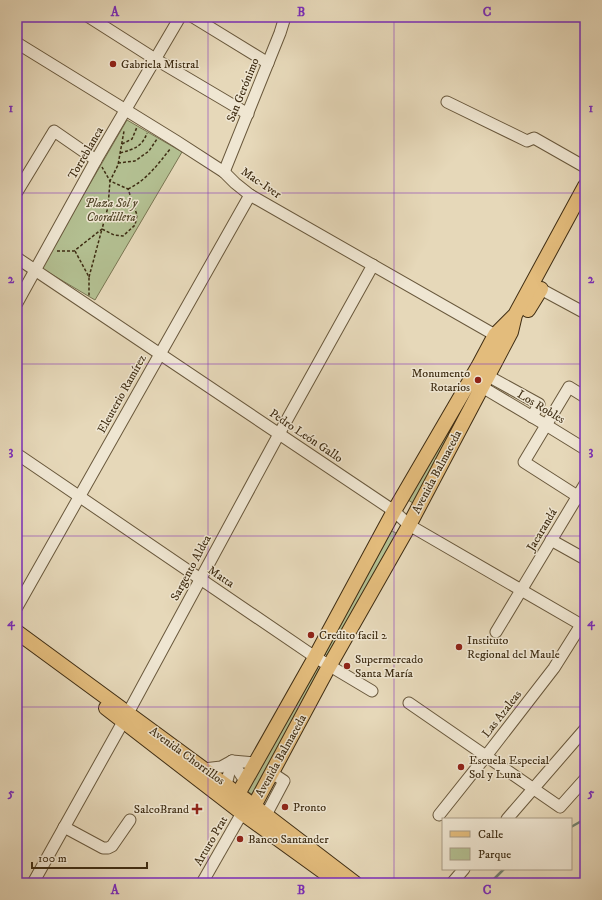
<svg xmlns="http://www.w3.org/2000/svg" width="602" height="900" viewBox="0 0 602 900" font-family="'IM FELL DW Pica',serif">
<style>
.green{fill:#b3bf91;stroke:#797652}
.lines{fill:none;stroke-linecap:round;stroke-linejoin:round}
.stream{stroke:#738270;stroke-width:2.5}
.minor-casing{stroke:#69583c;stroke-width:13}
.major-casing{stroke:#3f2d13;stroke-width:16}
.path{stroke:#3f2d13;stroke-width:1.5;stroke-dasharray:3 2;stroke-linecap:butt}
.minor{stroke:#efe6d2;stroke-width:11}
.major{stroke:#e3bc7c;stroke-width:14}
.grid{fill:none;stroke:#7b2cbf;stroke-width:1;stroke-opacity:0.55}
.poi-dot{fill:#8f2418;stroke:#efe6d2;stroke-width:1.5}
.labels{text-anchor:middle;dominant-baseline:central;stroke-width:3;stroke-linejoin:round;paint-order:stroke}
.poi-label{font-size:12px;fill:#3f2d13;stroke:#efe6d2;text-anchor:start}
.street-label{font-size:12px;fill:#3f2d13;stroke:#efe6d2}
.park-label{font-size:12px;font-style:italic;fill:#564a2c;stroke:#efe6d2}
.neatline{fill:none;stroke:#7b2cbf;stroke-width:1.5}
.grid-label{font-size:13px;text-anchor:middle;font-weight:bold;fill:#7b2cbf}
</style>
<rect width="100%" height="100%" fill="#e6d8b9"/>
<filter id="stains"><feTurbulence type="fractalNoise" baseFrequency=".005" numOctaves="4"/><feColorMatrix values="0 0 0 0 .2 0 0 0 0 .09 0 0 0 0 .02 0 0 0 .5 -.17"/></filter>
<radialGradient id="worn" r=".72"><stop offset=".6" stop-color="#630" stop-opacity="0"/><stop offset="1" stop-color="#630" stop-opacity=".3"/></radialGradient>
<g class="green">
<polygon points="127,120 182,152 95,300 41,268"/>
<polygon points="478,370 486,376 416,505 405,498"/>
<polygon points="388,529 398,534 331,657 322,653"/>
<polygon points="315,667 323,672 255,796 245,790"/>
</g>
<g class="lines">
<g class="stream">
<polyline points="571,827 585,819"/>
<polyline points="490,883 504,869"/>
</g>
<defs>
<g id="minor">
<polyline points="89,17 155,59 248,114"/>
<polyline points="193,17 268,63"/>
<polyline points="17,43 176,141 224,172 235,183 250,195 495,335"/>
<polyline points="447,102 527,141 534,138 585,167"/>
<polyline points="224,172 280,33 285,17"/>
<polyline points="17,192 54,131 96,160"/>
<polyline points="17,258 394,511 409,525 585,627"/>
<polyline points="535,286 585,313"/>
<polyline points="17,303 96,160 180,17"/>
<polyline points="488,376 539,404 532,417"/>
<polyline points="482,387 546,425 585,449"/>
<polyline points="585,397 569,387 524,462 585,501"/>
<polyline points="17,454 315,657 372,691"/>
<polyline points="551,540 585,559"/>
<polyline points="17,607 250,195"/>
<polyline points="496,632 585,484"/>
<polyline points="409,703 560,807 585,779"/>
<polyline points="232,761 245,781"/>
<polyline points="204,769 221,767 232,761 255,763"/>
<polyline points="226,785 232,761"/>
<polyline points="266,815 284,781 272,773"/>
<polyline points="439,815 486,756 554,668 581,625"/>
<polyline points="507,819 585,729"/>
<polyline points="64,827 103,848 108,848 112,846 130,820"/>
<polyline points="33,883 128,713 279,434 373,265"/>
<polyline points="202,883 242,813"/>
<polyline points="452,883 464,869"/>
</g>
<g id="major">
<polyline points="528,310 541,289"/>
<polyline points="515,315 495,335 479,365 394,511 313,661 238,794 242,813 254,806 327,670 406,531 482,387 511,332 515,315 585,186"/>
<polyline points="17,632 254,806 355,883"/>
<polyline points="106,708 242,813 339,883"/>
</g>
</defs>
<use href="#minor" class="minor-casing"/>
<use href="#major" class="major-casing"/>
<g class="path">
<polyline points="122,144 132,139 137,127"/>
<path d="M 120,153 C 134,149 142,147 147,133"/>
<polyline points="118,163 135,161 149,151 157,139"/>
<path d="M 128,189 C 148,179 157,165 171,148"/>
<polyline points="57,251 74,251 102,229 108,207 110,181 102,167"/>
<polyline points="75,251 89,277 89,296"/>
<polyline points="89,277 102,229 114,235 123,236 135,225 137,215 128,189 110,181 118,165 124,131"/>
</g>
<use href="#minor" class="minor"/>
<use href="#major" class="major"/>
</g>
<path class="grid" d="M 208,17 L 208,883M 394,17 L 394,883M 17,193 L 585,193M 17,364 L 585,364M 17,536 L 585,536M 17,707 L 585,707"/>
<g class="poi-dot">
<circle cx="113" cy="64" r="4"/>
<circle cx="478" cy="380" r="4"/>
<circle cx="311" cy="635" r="4"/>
<circle cx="459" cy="647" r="4"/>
<circle cx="347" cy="666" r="4"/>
<circle cx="461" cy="767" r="4"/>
<circle cx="285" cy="807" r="4"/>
<path d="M195 803h4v4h4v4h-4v4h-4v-4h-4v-4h4z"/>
<circle cx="240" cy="839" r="4"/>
</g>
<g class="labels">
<g class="poi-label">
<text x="121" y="64">Gabriela Mistral</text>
<text x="470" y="373" text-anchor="end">Monumento<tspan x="470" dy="14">Rotarios</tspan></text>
<text x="319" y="635">Credito facil 2</text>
<text x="467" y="640">Instituto<tspan x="467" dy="14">Regional del Maule</tspan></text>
<text x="355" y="659">Supermercado<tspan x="355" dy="14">Santa María</tspan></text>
<text x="469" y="760">Escuela Especial<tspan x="469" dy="14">Sol y Luna</tspan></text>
<text x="293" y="807">Pronto</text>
<text x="189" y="809" text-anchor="end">SalcoBrand</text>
<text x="248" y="839">Banco Santander</text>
</g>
<g class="street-label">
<text transform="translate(243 90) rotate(-68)">San Gerónimo</text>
<text transform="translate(86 153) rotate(-60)">Torreblanca</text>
<text transform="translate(261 183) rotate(34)">Mac-Iver</text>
<text transform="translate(122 394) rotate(-61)">Eleuterio Ramírez</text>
<text transform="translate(541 407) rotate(31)">Los Robles</text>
<text transform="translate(306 436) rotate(34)">Pedro León Gallo</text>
<text transform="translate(437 472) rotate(-62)">Avenida Balmaceda</text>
<text transform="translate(542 530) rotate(-59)">Jacarandá</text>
<text transform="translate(191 568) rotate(-62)">Sargento Aldea</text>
<text transform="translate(221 577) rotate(34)">Matta</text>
<text transform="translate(502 714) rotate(-52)">Las Azaleas</text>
<text transform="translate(187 756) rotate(36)">Avenida Chorrillos</text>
<text transform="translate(281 756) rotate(-61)">Avenida Balmaceda</text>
<text transform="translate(211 841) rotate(-60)">Arturo Prat</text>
</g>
<g class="park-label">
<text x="111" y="203">Plaza Sol y<tspan x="111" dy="14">Coordillera</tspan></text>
</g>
</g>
<rect width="602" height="900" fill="none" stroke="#e6d8b9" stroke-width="44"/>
<rect x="442" y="818" width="130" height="52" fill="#efe6d2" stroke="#a99c86"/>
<rect x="450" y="831" width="20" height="6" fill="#e3bc7c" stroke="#a99c86"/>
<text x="478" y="838" font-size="12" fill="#3f2d13">Calle</text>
<rect x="450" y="848" width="20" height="12" fill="#b3bf91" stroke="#a99c86"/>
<text x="478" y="858" font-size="12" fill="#3f2d13">Parque</text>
<path d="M32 862v6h115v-6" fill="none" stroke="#3f2d13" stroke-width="2"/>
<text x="38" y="862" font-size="12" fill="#3f2d13" stroke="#efe6d2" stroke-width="3" paint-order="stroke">100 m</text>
<rect x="22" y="22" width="558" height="856" class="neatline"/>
<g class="grid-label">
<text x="115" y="16">A</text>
<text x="301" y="16">B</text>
<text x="487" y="16">C</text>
<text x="11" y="112">1</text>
<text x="591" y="112">1</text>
<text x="11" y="283">2</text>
<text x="591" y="283">2</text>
<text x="11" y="455">3</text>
<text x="591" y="455">3</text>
<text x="11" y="626">4</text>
<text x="591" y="626">4</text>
<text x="11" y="797">5</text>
<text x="591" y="797">5</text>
<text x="115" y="894">A</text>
<text x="301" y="894">B</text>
<text x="487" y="894">C</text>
</g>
<rect width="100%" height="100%" filter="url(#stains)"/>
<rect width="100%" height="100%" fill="url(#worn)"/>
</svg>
